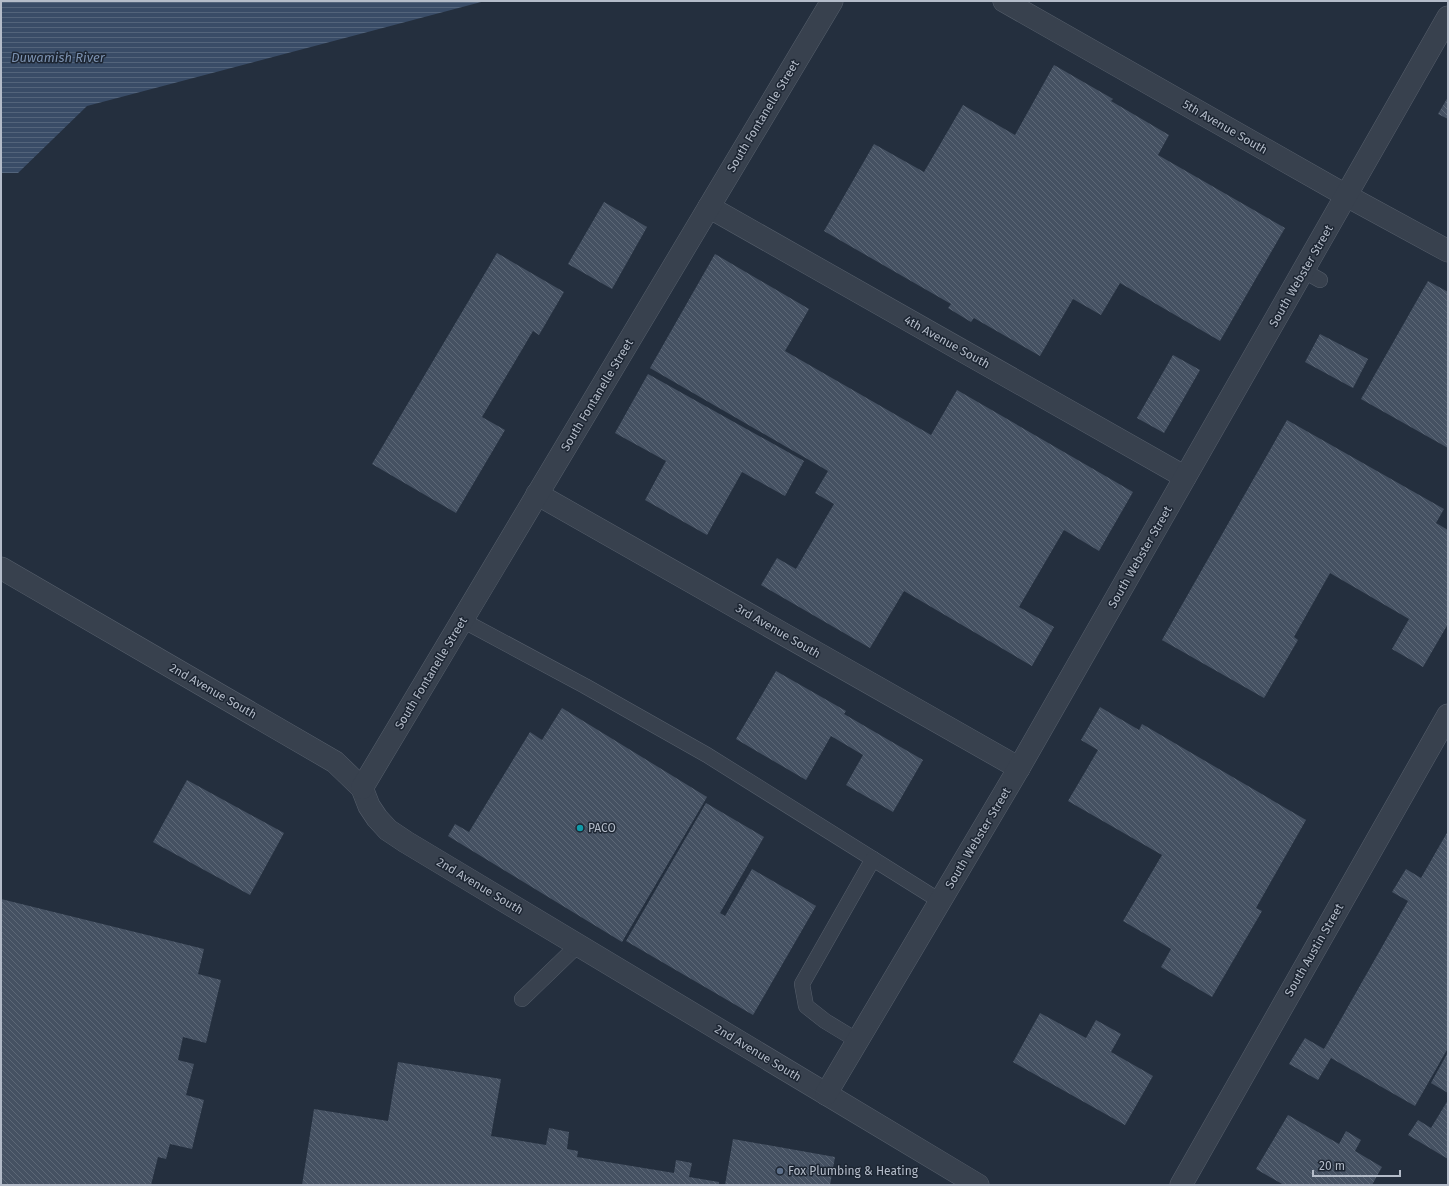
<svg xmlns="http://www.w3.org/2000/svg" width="1449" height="1186" viewBox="0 0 1449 1186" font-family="'Fira Sans',sans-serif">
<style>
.water{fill:url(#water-rules)}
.building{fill:url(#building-back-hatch)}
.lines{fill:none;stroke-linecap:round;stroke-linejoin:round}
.service-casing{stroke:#565f6c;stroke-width:16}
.minor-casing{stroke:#565f6c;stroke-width:23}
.service{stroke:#38414e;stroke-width:15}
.minor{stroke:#38414e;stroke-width:22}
.culture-dot{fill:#0f9aa8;stroke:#1d2633;stroke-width:1.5}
.service-dot{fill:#5c6f8a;stroke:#1d2633;stroke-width:1.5}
.labels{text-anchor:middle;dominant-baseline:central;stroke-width:3;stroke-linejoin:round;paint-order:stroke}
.street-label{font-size:12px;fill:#b4bcc9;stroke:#1d2633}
.poi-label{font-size:12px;fill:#b4bcc9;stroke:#1d2633;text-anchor:start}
.water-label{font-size:13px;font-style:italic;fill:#7c92b1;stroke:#1d2633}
</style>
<defs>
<pattern id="water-rules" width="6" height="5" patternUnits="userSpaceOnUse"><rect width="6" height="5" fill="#394c67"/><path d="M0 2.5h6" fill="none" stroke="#53647b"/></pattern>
<pattern id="building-back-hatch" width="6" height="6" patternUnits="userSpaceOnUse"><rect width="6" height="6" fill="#455162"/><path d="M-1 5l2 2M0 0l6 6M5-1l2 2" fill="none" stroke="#5d6877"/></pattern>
</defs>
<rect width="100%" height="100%" fill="#242f3e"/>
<polygon class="water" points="1,1 485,1 87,106 18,173 1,173"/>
<g class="building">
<polygon points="1054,65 1113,99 1111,101 1169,135 1158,155 1285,228 1220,341 1120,283 1101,315 1073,299 1040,356 974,318 971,322 948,308 951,304 824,231 874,144 924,172 963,105 1015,135"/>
<polygon points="1448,97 1448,119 1438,114"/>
<polygon points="604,202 647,227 612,289 568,264"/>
<polygon points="497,253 564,292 539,335 533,331 482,417 505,430 456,513 372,464"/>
<polygon points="715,254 809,309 785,351 931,435 957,390 1133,492 1099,551 1064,530 1019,607 1054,627 1032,666 904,591 870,648 761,585 777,558 796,569 834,504 815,493 828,471 650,368"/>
<polygon points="1428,281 1448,292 1448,448 1361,399"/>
<polygon points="1320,334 1368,359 1353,388 1305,362"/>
<polygon points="1173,355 1200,370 1164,433 1137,418"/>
<polygon points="648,374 804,461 785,496 742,472 707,535 645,500 666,461 615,433"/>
<polygon points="1287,420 1444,509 1436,523 1448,530 1448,624 1423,667 1392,649 1409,619 1330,573 1294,637 1298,640 1264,698 1162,640"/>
<polygon points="776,671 846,711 844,714 923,760 893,812 846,785 863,755 831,736 806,780 736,739"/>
<polygon points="1100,707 1139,730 1142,724 1306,820 1256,908 1262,911 1212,997 1161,967 1171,949 1123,921 1162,855 1068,801 1098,750 1081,740"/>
<polygon points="562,708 707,797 622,942 448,836 455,824 469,832 530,732 542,740"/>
<polygon points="187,780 284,833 250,895 153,842"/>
<polygon points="706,803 764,837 720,913 725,916 752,869 816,906 753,1015 626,941"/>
<polygon points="1448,831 1448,1048 1415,1106 1331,1058 1318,1080 1289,1064 1305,1038 1324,1049 1408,901 1392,892 1406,869 1421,878"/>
<polygon points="1,899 204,949 198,974 221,980 206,1043 183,1037 178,1060 194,1064 186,1095 204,1100 192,1149 170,1144 166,1159 158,1157 151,1185 1,1185"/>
<polygon points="1040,1013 1086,1038 1096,1020 1121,1034 1111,1052 1153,1076 1125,1125 1013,1062"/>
<polygon points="1448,1052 1448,1093 1431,1083"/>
<polygon points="398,1062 501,1079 491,1136 546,1145 549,1128 569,1132 567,1149 578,1151 577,1157 674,1173 676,1160 692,1163 689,1177 719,1182 719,1185 302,1185 314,1109 388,1121"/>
<polygon points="1448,1100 1448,1159 1408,1135 1418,1120 1431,1128"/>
<polygon points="1288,1115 1339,1144 1346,1131 1361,1140 1355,1151 1382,1167 1372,1185 1284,1185 1256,1169"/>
<polygon points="733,1139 835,1157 830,1185 725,1185"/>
</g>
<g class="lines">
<defs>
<g id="service">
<polyline points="1304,271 1320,280"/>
<polyline points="462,620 585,686 707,755 940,901"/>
<polyline points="522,999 578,945"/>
<polyline points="858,1041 825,1021 806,1006 802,984 873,859"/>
</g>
<g id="minor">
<polyline points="1004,1 1347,196 1448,251"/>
<polyline points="709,207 1185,477"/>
<polyline points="537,494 1019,768"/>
<polyline points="1,568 335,762 362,788 369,806 377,818 388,830 406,842 978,1185"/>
<polyline points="362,788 832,1"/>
<polyline points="826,1094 1019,768 1448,17"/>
<polyline points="1181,1185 1448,715"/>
</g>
</defs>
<use href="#service" class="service-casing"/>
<use href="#minor" class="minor-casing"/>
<use href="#service" class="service"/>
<use href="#minor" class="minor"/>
</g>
<circle class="culture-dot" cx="580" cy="828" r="4"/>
<circle class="service-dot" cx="780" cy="1171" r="4"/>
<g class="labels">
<g class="street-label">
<text transform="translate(763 116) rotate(-59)">South Fontanelle Street</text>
<text transform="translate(1225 127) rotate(30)">5th Avenue South</text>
<text transform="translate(1301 276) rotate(-60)">South Webster Street</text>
<text transform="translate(947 342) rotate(29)">4th Avenue South</text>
<text transform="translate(597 395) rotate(-59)">South Fontanelle Street</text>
<text transform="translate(1140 557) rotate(-60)">South Webster Street</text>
<text transform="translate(778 631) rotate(30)">3rd Avenue South</text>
<text transform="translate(431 673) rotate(-59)">South Fontanelle Street</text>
<text transform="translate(213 691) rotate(30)">2nd Avenue South</text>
<text transform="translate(978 838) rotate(-59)">South Webster Street</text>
<text transform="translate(480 886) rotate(31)">2nd Avenue South</text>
<text transform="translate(1314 950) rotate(-60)">South Austin Street</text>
<text transform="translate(758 1053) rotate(31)">2nd Avenue South</text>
</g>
<g class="poi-label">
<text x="588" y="828">PACO</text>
<text x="788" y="1171">Fox Plumbing &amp; Heating</text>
</g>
<g class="water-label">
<text x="58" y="57">Duwamish River</text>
</g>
</g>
<rect width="1449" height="1186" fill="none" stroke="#b4bcc9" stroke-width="4"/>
<path d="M1313 1170v6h87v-6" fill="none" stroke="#b4bcc9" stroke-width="2"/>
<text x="1319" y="1170" font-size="12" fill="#b4bcc9" stroke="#1d2633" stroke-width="3" paint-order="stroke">20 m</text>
</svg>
